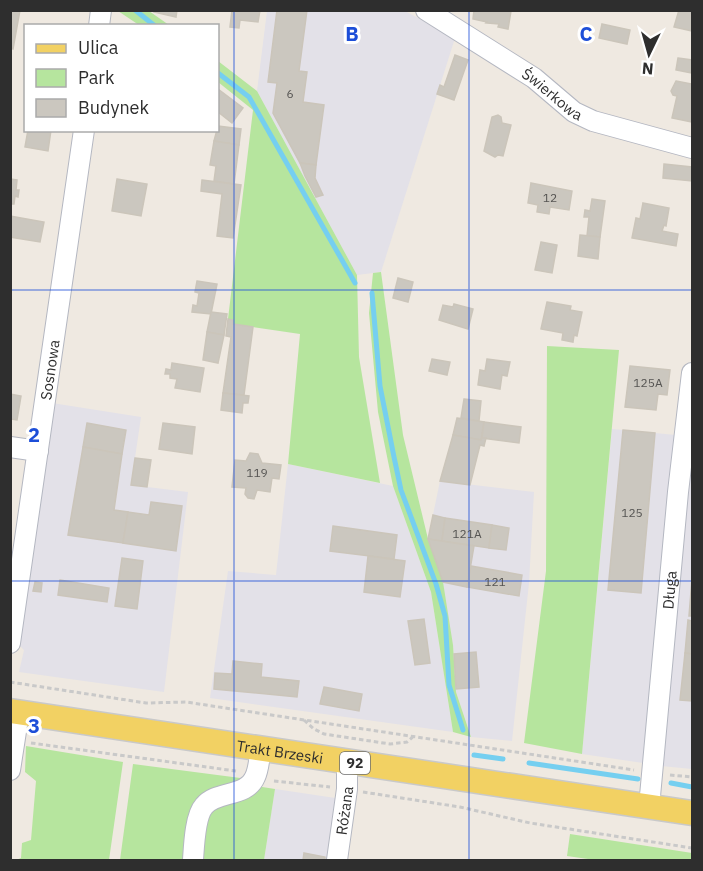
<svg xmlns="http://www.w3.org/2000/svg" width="703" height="871" viewBox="0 0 703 871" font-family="'IBM Plex Sans',sans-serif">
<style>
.industrial{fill:#e3e1e8}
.green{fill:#b6e59e}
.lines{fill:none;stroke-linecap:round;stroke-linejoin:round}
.stream{stroke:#75cff0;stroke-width:5}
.building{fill:#cbc7bf;stroke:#cbc5ba;stroke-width:1.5}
.minor-casing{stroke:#b4b7c1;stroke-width:22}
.major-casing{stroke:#c9c9c9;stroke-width:27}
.path{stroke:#c9c9c9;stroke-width:3;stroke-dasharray:4.5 3;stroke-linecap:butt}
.minor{stroke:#fff;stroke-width:20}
.major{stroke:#f2d163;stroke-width:24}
.grid{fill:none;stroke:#1d4ed8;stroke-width:1.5;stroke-opacity:0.55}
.labels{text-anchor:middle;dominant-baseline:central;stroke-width:6;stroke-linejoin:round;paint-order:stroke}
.number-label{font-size:12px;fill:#555452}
.shield{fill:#fff;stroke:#6d6d6d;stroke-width:1.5}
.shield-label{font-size:14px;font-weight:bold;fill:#2e2e2e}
.street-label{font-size:15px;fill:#2e2e2e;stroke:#fff}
.grid-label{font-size:20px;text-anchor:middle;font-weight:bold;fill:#1d4ed8;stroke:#fff;stroke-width:6;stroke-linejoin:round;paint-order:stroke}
</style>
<rect width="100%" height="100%" fill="#efe9e1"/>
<g class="industrial">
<polygon points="267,11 405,11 455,38 381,272 357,275 257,91"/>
<polygon points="52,403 141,417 131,485 188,492 164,692 19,672 24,650 17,643"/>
<polygon points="612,429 676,435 643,763 582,754"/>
<polygon points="692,451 692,769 661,766"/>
<polygon points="288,464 393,486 431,592 453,732 210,698 228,571 276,575"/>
<polygon points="440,481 534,492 529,583 512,741 471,737 456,692 453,645 428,539"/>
<polygon points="275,789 342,799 333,860 264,860"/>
</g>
<g class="green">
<polygon points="118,11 149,11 169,25 139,25"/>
<polygon points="218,61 257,91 357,275 359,357 380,483 288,464 300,334 233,324 233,320 228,319 253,110 218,82"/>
<polygon points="381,272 403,435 428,539 443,582 453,645 456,692 471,737 453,732 431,592 393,486 378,412 369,313 373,273"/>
<polygon points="547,346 619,350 582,754 524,743 546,571"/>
<polygon points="26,746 123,762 109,860 16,860 21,858 22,843 31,840 36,781 25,772"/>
<polygon points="133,764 248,779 223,790 186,860 120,860"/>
<polygon points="256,786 275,789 264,860 201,860 208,810"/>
<polygon points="570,834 692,853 692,860 595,860 567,856"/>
</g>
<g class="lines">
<g class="stream">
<polyline points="135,10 155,26"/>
<polyline points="218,73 249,97 355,283"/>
<polyline points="372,293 380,386 394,457 401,490 436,584 445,616 449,685 463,730"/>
<polyline points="474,755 503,759"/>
<polyline points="529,763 638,779"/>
<polyline points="671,783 692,787"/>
</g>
</g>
<g class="building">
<polygon points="10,10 20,10 13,49 10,48"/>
<polygon points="155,10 177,10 176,17 154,12"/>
<polygon points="232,10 260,10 258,22 240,20 239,28 230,27"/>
<polygon points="277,10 307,10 299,71 307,72 303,102 324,105 316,165 300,163 273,113 277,83 268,82"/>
<polygon points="474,10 511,11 508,29 498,27 499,24 486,23 487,22 473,19"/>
<polygon points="679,10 692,10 692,31 674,27"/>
<polygon points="602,24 630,30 627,44 599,38"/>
<polygon points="455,55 468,60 454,100 437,94 440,85 444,87"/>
<polygon points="678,58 692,60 692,73 676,70"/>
<polygon points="676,81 692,84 692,122 672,118 677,96 673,95 671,91"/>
<polygon points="218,89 243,108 232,123 218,112"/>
<polygon points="498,115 501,117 502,123 511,125 503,156 498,155 495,157 484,151 492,117"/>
<polygon points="218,126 241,129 239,145 214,141"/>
<polygon points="28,130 51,130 48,151 25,147"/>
<polygon points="214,141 239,145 234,184 214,181 216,166 210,165"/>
<polygon points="300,163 316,165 315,178 323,195 316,197 305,176"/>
<polygon points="664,164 692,167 692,181 663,178"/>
<polygon points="10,179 17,180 16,190 19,190 18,197 15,196 14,204 10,204"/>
<polygon points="117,179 147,184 141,216 112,211"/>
<polygon points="202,180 241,185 233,238 217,236 222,194 201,191"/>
<polygon points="531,183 572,191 569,210 550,207 549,214 537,212 538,205 528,203"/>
<polygon points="592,199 605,201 600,237 587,236 589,217 584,217 585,210 590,211"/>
<polygon points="643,203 669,208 666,226 664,225 662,231 678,234 676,246 632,238 636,218 640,219"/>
<polygon points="10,216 44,222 40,242 10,237"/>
<polygon points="580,235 600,237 598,259 578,256"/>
<polygon points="541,242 557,245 552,273 535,270"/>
<polygon points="398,278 413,282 408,302 393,298"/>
<polygon points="197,281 217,284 211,314 192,312 193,305 197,306 199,293 195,292"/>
<polygon points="547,302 571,306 570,310 582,312 577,336 574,335 573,342 562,340 563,333 541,329"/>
<polygon points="454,304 473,309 468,329 439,320 443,305 453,307"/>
<polygon points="211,312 227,314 224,335 207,332"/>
<polygon points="228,319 233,320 233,324 253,327 244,395 223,393 231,337 226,336"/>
<polygon points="207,332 224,335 218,363 203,360"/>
<polygon points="432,359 450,362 447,375 429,371"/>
<polygon points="487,359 510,362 507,376 502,375 500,389 478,385 480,370 485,371"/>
<polygon points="172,363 204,368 200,392 175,388 177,379 170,378 170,374 165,374 166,369 171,370"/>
<polygon points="630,366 670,370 667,395 658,394 656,410 625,407"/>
<polygon points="223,393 249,396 248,403 243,403 242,413 221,410"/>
<polygon points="10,394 21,396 17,420 11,419 10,421"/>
<polygon points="464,399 481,401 479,421 461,418"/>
<polygon points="457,418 484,422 481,440 453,435"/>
<polygon points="484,422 521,427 519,443 482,438"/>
<polygon points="87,423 126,430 122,454 83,447"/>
<polygon points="163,423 195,427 192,454 159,449"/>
<polygon points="623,430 655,433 641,593 608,590"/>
<polygon points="453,435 481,440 482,438 486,438 484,446 480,445 470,485 440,481"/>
<polygon points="83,447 122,454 114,510 128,512 123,543 68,535"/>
<polygon points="250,453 258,454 262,463 281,465 279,479 272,478 270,492 257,490 254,499 248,498 245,494 246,488 232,487 235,460 246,461"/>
<polygon points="135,458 151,460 147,487 131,485"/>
<polygon points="151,502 182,506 176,551 123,543 128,512 149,515"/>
<polygon points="433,515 445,518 442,541 428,539"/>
<polygon points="445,518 492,525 489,548 442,541"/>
<polygon points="492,525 509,528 506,550 489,548"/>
<polygon points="333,526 397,535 394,559 330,551"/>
<polygon points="428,539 474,546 467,587 443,582"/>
<polygon points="368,556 405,561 400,597 364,592"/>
<polygon points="122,558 143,561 137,609 115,606"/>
<polygon points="471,566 522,575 519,596 467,587"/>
<polygon points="692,579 692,616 689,616"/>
<polygon points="60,580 109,588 107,602 58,595"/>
<polygon points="35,582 42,583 41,592 33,591"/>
<polygon points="424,619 430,663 415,665 408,621"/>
<polygon points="688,620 692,621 692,654 685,653"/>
<polygon points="476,652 479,687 456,689 454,654"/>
<polygon points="685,653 692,654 692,701 680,700"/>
<polygon points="233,661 262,664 261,677 299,681 297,697 214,689 215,673 232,674"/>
<polygon points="324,687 362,694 359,711 320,704"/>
<polygon points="304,853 325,857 325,860 303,860"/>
</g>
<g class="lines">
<defs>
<g id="minor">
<path id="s1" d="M 426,10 L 534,78 L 574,112 L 593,121 L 692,148"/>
<polyline points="99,26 101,10"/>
<polyline points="10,447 38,451"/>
<path id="s2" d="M 10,643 L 84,130"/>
<polyline points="10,770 19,712"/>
<path id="s3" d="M 649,807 L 678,492 L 692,373"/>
<path d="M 193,860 C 194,846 195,816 204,806 C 217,790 246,798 255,777 C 259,769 259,758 261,749"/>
<path id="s4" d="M 337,860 L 347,789 L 347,762"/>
</g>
<g id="major">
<path id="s5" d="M 10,711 L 692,813"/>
</g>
</defs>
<use href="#minor" class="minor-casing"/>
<use href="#major" class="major-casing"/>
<g class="path">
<polyline points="10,682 146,703 186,702 634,770"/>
<polyline points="304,720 314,729 324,734 390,744 407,742 414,736"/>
<polyline points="31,743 236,771"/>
<polyline points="670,775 692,777"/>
<polyline points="274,781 330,787"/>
<polyline points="363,792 460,807 530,823 692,848"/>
</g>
<use href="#minor" class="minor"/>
<use href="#major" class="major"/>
</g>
<path class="grid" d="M 234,10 L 234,860M 469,10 L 469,860M 10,290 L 692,290M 10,581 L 692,581"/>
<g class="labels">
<g class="number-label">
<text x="290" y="93">6</text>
<text x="550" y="197">12</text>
<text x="648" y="382">125A</text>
<text x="257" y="472">119</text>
<text x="632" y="512">125</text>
<text x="467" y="533">121A</text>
<text x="495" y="581">121</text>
</g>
<rect class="shield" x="340" y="752" width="30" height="22" rx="4.5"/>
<g class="shield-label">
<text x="355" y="763">92</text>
</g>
<g class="street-label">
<text stroke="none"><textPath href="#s1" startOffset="152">Świerkowa</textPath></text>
<text stroke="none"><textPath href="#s2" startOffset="276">Sosnowa</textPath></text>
<text stroke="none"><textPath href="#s3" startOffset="218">Długa</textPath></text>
<text stroke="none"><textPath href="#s5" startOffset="273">Trakt Brzeski</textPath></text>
<text stroke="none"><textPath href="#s4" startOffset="50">Różana</textPath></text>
</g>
</g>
<g class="grid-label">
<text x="352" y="41">B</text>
<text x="586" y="41">C</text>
<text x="34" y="442">2</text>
<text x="34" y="733">3</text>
</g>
<rect width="703" height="871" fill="none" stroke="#2e2e2e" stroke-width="24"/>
<rect x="24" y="24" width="195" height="108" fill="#ffffff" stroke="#ababab" stroke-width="1.5"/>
<rect x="36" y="44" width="30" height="9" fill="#f2d163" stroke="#ababab" stroke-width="1.5"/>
<text x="78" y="54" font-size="18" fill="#2e2e2e">Ulica</text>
<rect x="36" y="69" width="30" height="18" fill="#b6e59e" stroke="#ababab" stroke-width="1.5"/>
<text x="78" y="84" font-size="18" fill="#2e2e2e">Park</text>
<rect x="36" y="99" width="30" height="18" fill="#cbc7bf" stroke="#ababab" stroke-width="1.5"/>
<text x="78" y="114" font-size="18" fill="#2e2e2e">Budynek</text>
<g transform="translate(649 54) rotate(185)" stroke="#ffffff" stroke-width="4.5" paint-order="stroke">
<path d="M0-4.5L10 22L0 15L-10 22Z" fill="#2e2e2e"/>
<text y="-9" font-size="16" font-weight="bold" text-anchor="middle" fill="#2e2e2e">N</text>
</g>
</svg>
